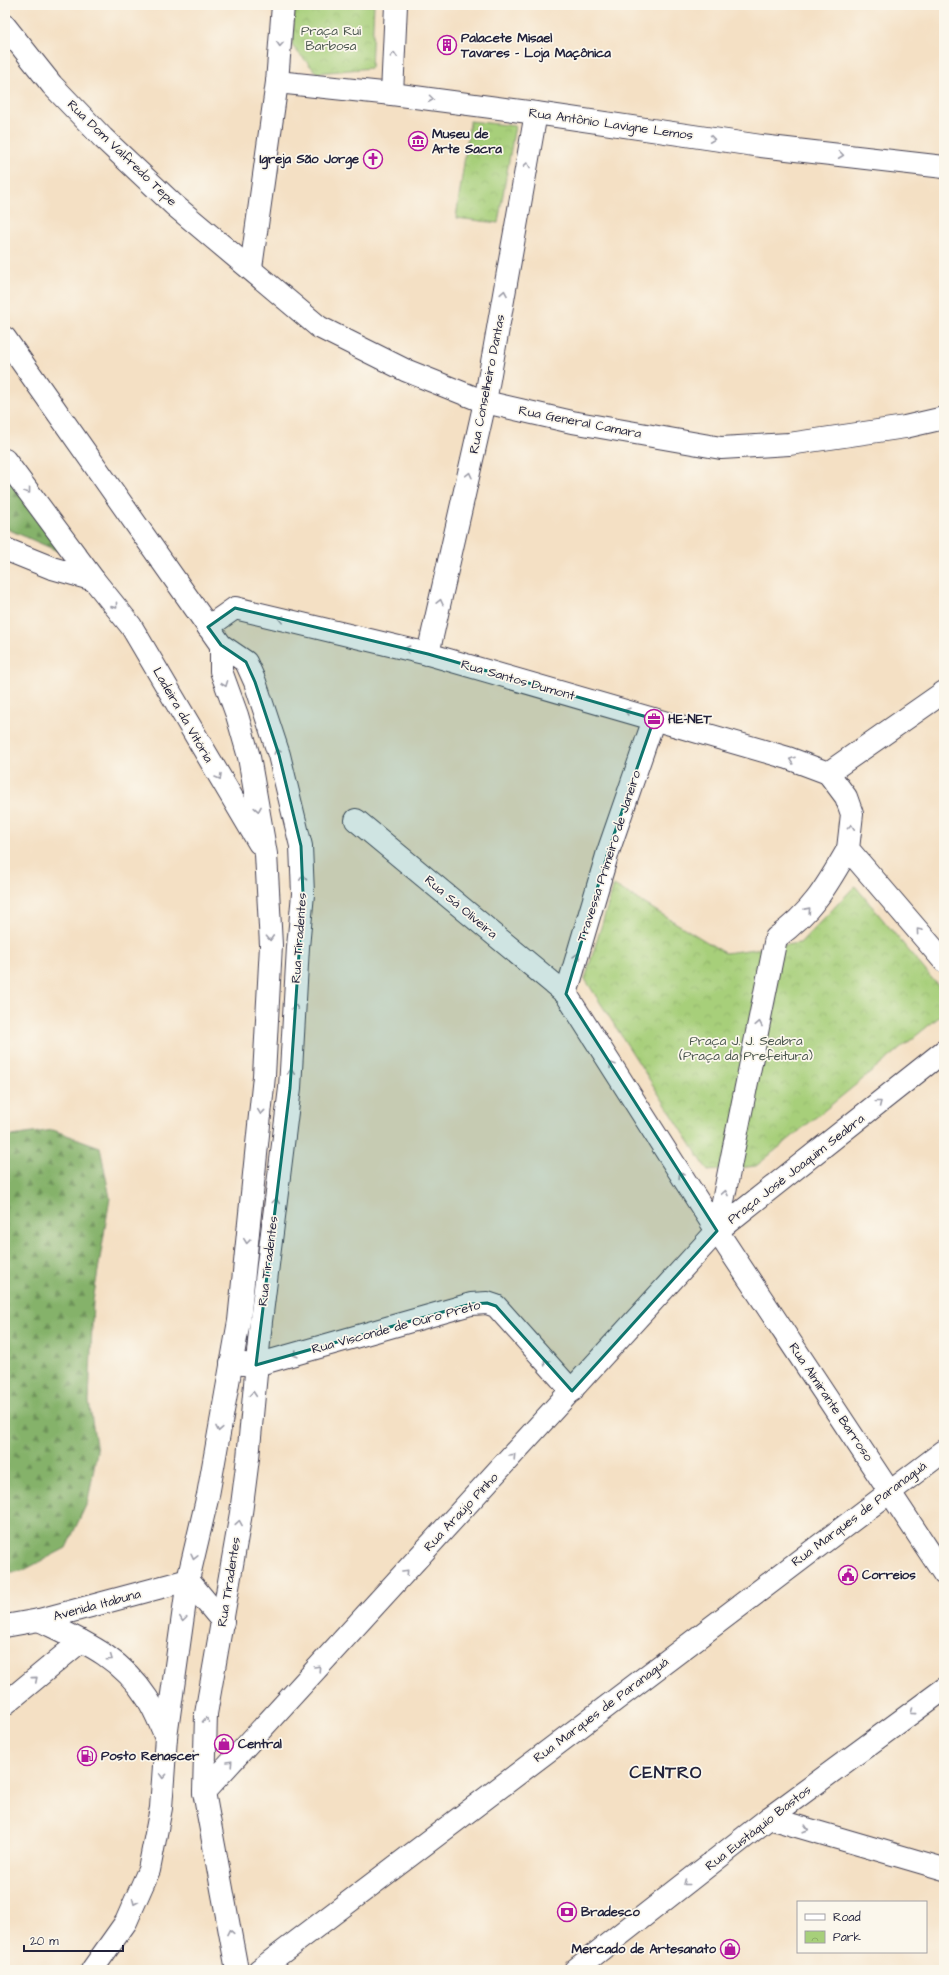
<svg xmlns="http://www.w3.org/2000/svg" width="949" height="1975" viewBox="0 0 949 1975" font-family="'Architects Daughter',sans-serif">
<style>
.forest{fill:url(#forest-firs);stroke:#546a52}
.park{fill:url(#park-crowns);stroke:#64785a}
.lines{fill:none;stroke-linecap:round;stroke-linejoin:round}
.street-casing{stroke:#423e50;stroke-width:24}
.secondary-casing{stroke:#423e50;stroke-width:24}
.street{stroke:#fff;stroke-width:22}
.secondary{stroke:#fff;stroke-width:22}
.oneway{stroke:#9c9ca7}
.marked{fill:#0f766e;fill-opacity:0.2;stroke:#0f766e;stroke-width:3;stroke-linejoin:round}
.labels{text-anchor:middle;dominant-baseline:central;stroke-width:3.5;stroke-linejoin:round;paint-order:stroke}
.park-label{font-size:13px;fill:#4a564e;stroke:#fbf7ec}
.poi-label{font-size:13px;font-weight:bold;fill:#22223b;stroke:#fbf7ec;text-anchor:start}
.street-label{font-size:13px;fill:#22223b;stroke:#fbf7ec}
.district-label{font-size:17px;font-weight:bold;letter-spacing:1px;fill:#22223b;stroke:#fbf7ec}
</style>
<defs>
<pattern id="forest-firs" width="22" height="20" patternUnits="userSpaceOnUse"><rect width="22" height="20" fill="#85b26a"/><path d="M5 1l3.5 6h-7zM16 11l3.5 6h-7z" fill="#6c9058"/></pattern>
<pattern id="park-crowns" width="20" height="18" patternUnits="userSpaceOnUse"><rect width="20" height="18" fill="#a7cf7a"/><path d="M2 6a3 3 0 1 1 6 0M12 15a3 3 0 1 1 6 0" fill="none" stroke="#8fb16a"/></pattern>
</defs>
<rect width="100%" height="100%" fill="#fbf7ec"/>
<filter id="ink" filterUnits="userSpaceOnUse"><feTurbulence type="fractalNoise" baseFrequency=".025" numOctaves="2"/><feDisplacementMap in="SourceGraphic" scale="8" xChannelSelector="R" yChannelSelector="G"/><feConvolveMatrix kernelMatrix="1 2 1 2 8 2 1 2 1" color-interpolation-filters="sRGB"/></filter>
<filter id="wash" filterUnits="userSpaceOnUse"><feTurbulence type="fractalNoise" baseFrequency=".012" numOctaves="4" result="noise"/><feDisplacementMap in="SourceGraphic" scale="16" xChannelSelector="R" yChannelSelector="G"/><feGaussianBlur stdDeviation="0.9" result="paint"/><feColorMatrix in="noise" values="0 0 0 0 0 0 0 0 0 0 0 0 0 0 0 0 0 1.4 0 .05"/><feComposite in="paint" operator="in"/></filter>
<g filter="url(#wash)">
<rect width="100%" height="100%" fill="#f4e0c4"/>
<g class="forest">
<polygon points="5,466 67,555 5,528"/>
<polygon points="53,1130 100,1147 110,1198 93,1301 89,1402 97,1451 88,1501 66,1548 22,1571 5,1573 5,1137"/>
</g>
<g class="park">
<polygon points="295,5 374,5 371,68 317,73 292,46"/>
<polygon points="470,121 515,126 498,223 456,218"/>
<polygon points="614,885 725,953 800,943 855,886 944,993 944,1013 756,1166 708,1171 585,979"/>
</g>
</g>
<g filter="url(#ink)">
<g class="lines">
<defs>
<g id="street">
<polyline points="5,26 52,85 103,138 174,205 319,327 405,370 485,402 572,422 721,448 789,444 905,427 944,418"/>
<polyline points="277,82 392,94 536,113 761,146 944,167"/>
<polyline points="392,94 396,5"/>
<polyline points="251,268 277,82 283,5"/>
<polyline points="5,549 52,568 94,580"/>
<polyline points="208,627 235,608 428,654 788,758 828,773"/>
<polyline points="428,654 485,402 536,113"/>
<polyline points="828,773 846,797 852,814 848,849 944,961"/>
<polyline points="828,773 944,692"/>
<polyline points="356,820 566,994 717,1231 944,1574"/>
<polyline points="566,994 608,852 654,719"/>
<path d="M 717,1231 L 776,938 C 813,911 826,887 848,849"/>
<polyline points="231,1363 256,1365 471,1304 487,1303 496,1306 572,1391"/>
<polyline points="5,1704 81,1641"/>
<polyline points="204,1792 717,1231 944,1051"/>
<polyline points="769,1818 944,1869"/>
<polyline points="259,1970 944,1451"/>
<polyline points="575,1970 769,1818 944,1689"/>
</g>
<g id="secondary">
<polyline points="5,338 221,645 246,662 255,682 279,755 301,846 303,894 298,947 290,1088 261,1321 248,1458 241,1513 206,1714 204,1792 237,1970"/>
<polyline points="5,460 94,580 131,626 259,843"/>
<polyline points="188,1580 223,1622"/>
<path d="M 39,1620 C 82,1641 120,1656 147,1698 C 155,1710 160,1724 166,1737"/>
<polyline points="5,1626 39,1620 188,1580"/>
<polyline points="92,1970 126,1922 149,1870 161,1808 166,1737 188,1580 208,1495 239,1321 264,1076 271,945 266,854 249,757 237,715 221,671 221,645"/>
</g>
</defs>
<use href="#street" class="street-casing"/>
<use href="#secondary" class="secondary-casing"/>
<use href="#street" class="street"/>
<use href="#secondary" class="secondary"/>
</g>
<defs><path id="oneway-chevron" d="M-2-3.5L2.5 0L-2 3.5" fill="none" stroke-width="1.6" stroke-linecap="round" stroke-linejoin="round"/></defs>
<g class="oneway">
<use href="#oneway-chevron" transform="translate(280 44) rotate(94)"/>
<use href="#oneway-chevron" transform="translate(394 55) rotate(-87)"/>
<use href="#oneway-chevron" transform="translate(431 99) rotate(7)"/>
<use href="#oneway-chevron" transform="translate(712 139) rotate(8)"/>
<use href="#oneway-chevron" transform="translate(841 155) rotate(7)"/>
<use href="#oneway-chevron" transform="translate(527 165) rotate(-80)"/>
<use href="#oneway-chevron" transform="translate(504 293) rotate(-80)"/>
<use href="#oneway-chevron" transform="translate(469 475) rotate(-77)"/>
<use href="#oneway-chevron" transform="translate(28 491) rotate(53)"/>
<use href="#oneway-chevron" transform="translate(440 602) rotate(-77)"/>
<use href="#oneway-chevron" transform="translate(115 606) rotate(51)"/>
<use href="#oneway-chevron" transform="translate(281 619) rotate(-167)"/>
<use href="#oneway-chevron" transform="translate(407 649) rotate(-166)"/>
<use href="#oneway-chevron" transform="translate(225 684) rotate(69)"/>
<use href="#oneway-chevron" transform="translate(627 711) rotate(-164)"/>
<use href="#oneway-chevron" transform="translate(277 751) rotate(-107)"/>
<use href="#oneway-chevron" transform="translate(792 760) rotate(-161)"/>
<use href="#oneway-chevron" transform="translate(219 777) rotate(59)"/>
<use href="#oneway-chevron" transform="translate(258 809) rotate(80)"/>
<use href="#oneway-chevron" transform="translate(851 827) rotate(-85)"/>
<use href="#oneway-chevron" transform="translate(303 878) rotate(-93)"/>
<use href="#oneway-chevron" transform="translate(808 910) rotate(-48)"/>
<use href="#oneway-chevron" transform="translate(919 931) rotate(-130)"/>
<use href="#oneway-chevron" transform="translate(270 938) rotate(87)"/>
<use href="#oneway-chevron" transform="translate(577 956) rotate(-74)"/>
<use href="#oneway-chevron" transform="translate(295 1007) rotate(-87)"/>
<use href="#oneway-chevron" transform="translate(759 1024) rotate(-79)"/>
<use href="#oneway-chevron" transform="translate(612 1065) rotate(-122)"/>
<use href="#oneway-chevron" transform="translate(291 1072) rotate(-87)"/>
<use href="#oneway-chevron" transform="translate(879 1103) rotate(-38)"/>
<use href="#oneway-chevron" transform="translate(261 1112) rotate(96)"/>
<use href="#oneway-chevron" transform="translate(681 1175) rotate(-122)"/>
<use href="#oneway-chevron" transform="translate(725 1193) rotate(-79)"/>
<use href="#oneway-chevron" transform="translate(276 1201) rotate(-83)"/>
<use href="#oneway-chevron" transform="translate(247 1241) rotate(96)"/>
<use href="#oneway-chevron" transform="translate(295 1354) rotate(164)"/>
<use href="#oneway-chevron" transform="translate(546 1362) rotate(-132)"/>
<use href="#oneway-chevron" transform="translate(253 1394) rotate(-85)"/>
<use href="#oneway-chevron" transform="translate(219 1429) rotate(100)"/>
<use href="#oneway-chevron" transform="translate(513 1456) rotate(-47)"/>
<use href="#oneway-chevron" transform="translate(239 1523) rotate(-81)"/>
<use href="#oneway-chevron" transform="translate(194 1557) rotate(103)"/>
<use href="#oneway-chevron" transform="translate(406 1572) rotate(-47)"/>
<use href="#oneway-chevron" transform="translate(183 1619) rotate(98)"/>
<use href="#oneway-chevron" transform="translate(110 1658) rotate(35)"/>
<use href="#oneway-chevron" transform="translate(318 1668) rotate(-47)"/>
<use href="#oneway-chevron" transform="translate(35 1679) rotate(-40)"/>
<use href="#oneway-chevron" transform="translate(913 1712) rotate(144)"/>
<use href="#oneway-chevron" transform="translate(206 1720) rotate(-88)"/>
<use href="#oneway-chevron" transform="translate(230 1763) rotate(-47)"/>
<use href="#oneway-chevron" transform="translate(163 1776) rotate(94)"/>
<use href="#oneway-chevron" transform="translate(806 1829) rotate(16)"/>
<use href="#oneway-chevron" transform="translate(686 1883) rotate(142)"/>
<use href="#oneway-chevron" transform="translate(135 1902) rotate(113)"/>
<use href="#oneway-chevron" transform="translate(230 1932) rotate(-101)"/>
</g>
</g>
<path class="marked" d="M 235,608 L 428,654 L 654,719 L 608,852 L 566,994 L 717,1231 L 572,1391 L 496,1306 L 487,1303 L 471,1304 L 256,1365 L 290,1088 L 303,894 L 301,846 L 279,755 L 255,682 L 246,662 L 221,645 L 208,627 Z"/>
<defs>
<symbol id="building-ring" viewBox="-11 -11 22 22"><circle r="9.5" fill="#fbf7ec" stroke="#b5179e" stroke-width="1.5"/><path d="M-4-6H4V6H1V3H-1V6H-4ZM-2.5-4.3h1.7v1.8h-1.7ZM.8-4.3h1.7v1.8H.8ZM-2.5-1h1.7V.8h-1.7ZM.8-1h1.7V.8H.8Z" fill="#b5179e"/></symbol>
<symbol id="museum-ring" viewBox="-11 -11 22 22"><circle r="9.5" fill="#fbf7ec" stroke="#b5179e" stroke-width="1.5"/><path d="M0-6L6-3V-2H-6V-3ZM-5-1h2V3h-2ZM-1-1h2V3h-2ZM3-1h2V3H3ZM-6 4H6V6H-6Z" fill="#b5179e"/></symbol>
<symbol id="church-ring" viewBox="-11 -11 22 22"><circle r="9.5" fill="#fbf7ec" stroke="#b5179e" stroke-width="1.5"/><path d="M-1.2-6h2.4v3.5h3.3v2.4h-3.3V6h-2.4V-.1h-3.3v-2.4h3.3Z" fill="#b5179e"/></symbol>
<symbol id="office-ring" viewBox="-11 -11 22 22"><circle r="9.5" fill="#fbf7ec" stroke="#b5179e" stroke-width="1.5"/><path d="M-6-3h4V-5.5h4V-3h4V5H-6ZM-1-4.5V-3h2v-1.5ZM-6 0V1H6V0Z" fill="#b5179e"/></symbol>
<symbol id="civic-ring" viewBox="-11 -11 22 22"><circle r="9.5" fill="#fbf7ec" stroke="#b5179e" stroke-width="1.5"/><path d="M-.6-6.5H3V-4.5H.6V-3L4-1V1h2V6H-6V1h2V-1L-.6-3ZM-1.2 2.5V6h2.4V2.5Z" fill="#b5179e"/></symbol>
<symbol id="shop-ring" viewBox="-11 -11 22 22"><circle r="9.5" fill="#fbf7ec" stroke="#b5179e" stroke-width="1.5"/><path d="M-5-2.5h2.3a2.7 3.5 0 0 1 5.4 0H5L5.5 6h-11ZM-1.5-2.5h3a1.5 2.3 0 0 0-3 0Z" fill="#b5179e"/></symbol>
<symbol id="fuel-ring" viewBox="-11 -11 22 22"><circle r="9.5" fill="#fbf7ec" stroke="#b5179e" stroke-width="1.5"/><path d="M-5.5-6h7V0h2V4h1.3V-2.5L3-4.5l.8-.8L6-3V5H2.5V1h-1V6h-7ZM-4.2-4.7v3.2H.2V-4.7Z" fill="#b5179e"/></symbol>
<symbol id="bank-ring" viewBox="-11 -11 22 22"><circle r="9.5" fill="#fbf7ec" stroke="#b5179e" stroke-width="1.5"/><path d="M-6-4H6V4H-6ZM0-2.3a2.3 2.3 0 1 0 0 4.6a2.3 2.3 0 1 0 0-4.6Z" fill="#b5179e"/></symbol>
</defs>
<g fill-rule="evenodd">
<use href="#building-ring" x="436" y="34" width="22" height="22"/>
<use href="#museum-ring" x="407" y="130" width="22" height="22"/>
<use href="#church-ring" x="362" y="148" width="22" height="22"/>
<use href="#office-ring" x="643" y="708" width="22" height="22"/>
<use href="#civic-ring" x="837" y="1564" width="22" height="22"/>
<use href="#shop-ring" x="213" y="1733" width="22" height="22"/>
<use href="#fuel-ring" x="76" y="1745" width="22" height="22"/>
<use href="#bank-ring" x="556" y="1901" width="22" height="22"/>
<use href="#shop-ring" x="719" y="1938" width="22" height="22"/>
</g>
<g class="labels">
<g class="park-label">
<text x="331" y="31">Praça Rui<tspan x="331" dy="15">Barbosa</tspan></text>
<text x="746" y="1041">Praça J. J. Seabra<tspan x="746" dy="15">(Praça da Prefeitura)</tspan></text>
</g>
<g class="poi-label">
<text x="461" y="38">Palacete Misael<tspan x="461" dy="15">Tavares - Loja Maçônica</tspan></text>
<text x="432" y="134">Museu de<tspan x="432" dy="15">Arte Sacra</tspan></text>
<text x="359" y="159" text-anchor="end">Igreja São Jorge</text>
<text x="668" y="719">HE-NET</text>
<text x="862" y="1575">Correios</text>
<text x="238" y="1744">Central</text>
<text x="101" y="1756">Posto Renascer</text>
<text x="581" y="1912">Bradesco</text>
<text x="716" y="1949" text-anchor="end">Mercado de Artesanato</text>
</g>
<g class="street-label">
<text transform="translate(611 124) rotate(8)">Rua Antônio Lavigne Lemos</text>
<text transform="translate(122 153) rotate(44)">Rua Dom Valfredo Tepe</text>
<text transform="translate(487 384) rotate(-79)">Rua Conselheiro Dantas</text>
<text transform="translate(580 422) rotate(11)">Rua General Camara</text>
<text transform="translate(518 680) rotate(16)">Rua Santos Dumont</text>
<text transform="translate(183 715) rotate(60)">Ladeira da Vitória</text>
<text transform="translate(609 856) rotate(-72)">Travessa Primeiro de Janeiro</text>
<text transform="translate(461 907) rotate(40)">Rua Sá Oliveira</text>
<text transform="translate(299 938) rotate(-86)">Rua Tiradentes</text>
<text transform="translate(796 1169) rotate(-38)">Praça José Joaquim Seabra</text>
<text transform="translate(268 1261) rotate(-83)">Rua Tiradentes</text>
<text transform="translate(396 1327) rotate(-15)">Rua Visconde de Ouro Preto</text>
<text transform="translate(831 1402) rotate(56)">Rua Almirante Barroso</text>
<text transform="translate(461 1512) rotate(-47)">Rua Araújo Pinho</text>
<text transform="translate(859 1514) rotate(-37)">Rua Marques de Paranaguá</text>
<text transform="translate(229 1582) rotate(-81)">Rua Tiradentes</text>
<text transform="translate(97 1605) rotate(-15)">Avenida Itabuna</text>
<text transform="translate(601 1710) rotate(-37)">Rua Marques de Paranaguá</text>
<text transform="translate(758 1828) rotate(-38)">Rua Eustáquio Bastos</text>
</g>
<g class="district-label">
<text x="666" y="1773">CENTRO</text>
</g>
</g>
<rect width="949" height="1975" fill="none" stroke="#fbf7ec" stroke-width="20"/>
<rect x="797" y="1901" width="130" height="52" fill="#fbf7ec" stroke="#a4a2a5"/>
<rect x="805" y="1914" width="20" height="6" fill="#ffffff" stroke="#a4a2a5"/>
<text x="833" y="1921" font-size="12" fill="#22223b">Road</text>
<rect x="805" y="1931" width="20" height="12" fill="url(#park-crowns)" stroke="#a4a2a5"/>
<text x="833" y="1941" font-size="12" fill="#22223b">Park</text>
<path d="M24 1945v6h99v-6" fill="none" stroke="#22223b" stroke-width="2"/>
<text x="30" y="1945" font-size="12" fill="#22223b" stroke="#fbf7ec" stroke-width="3" paint-order="stroke">20 m</text>
</svg>
